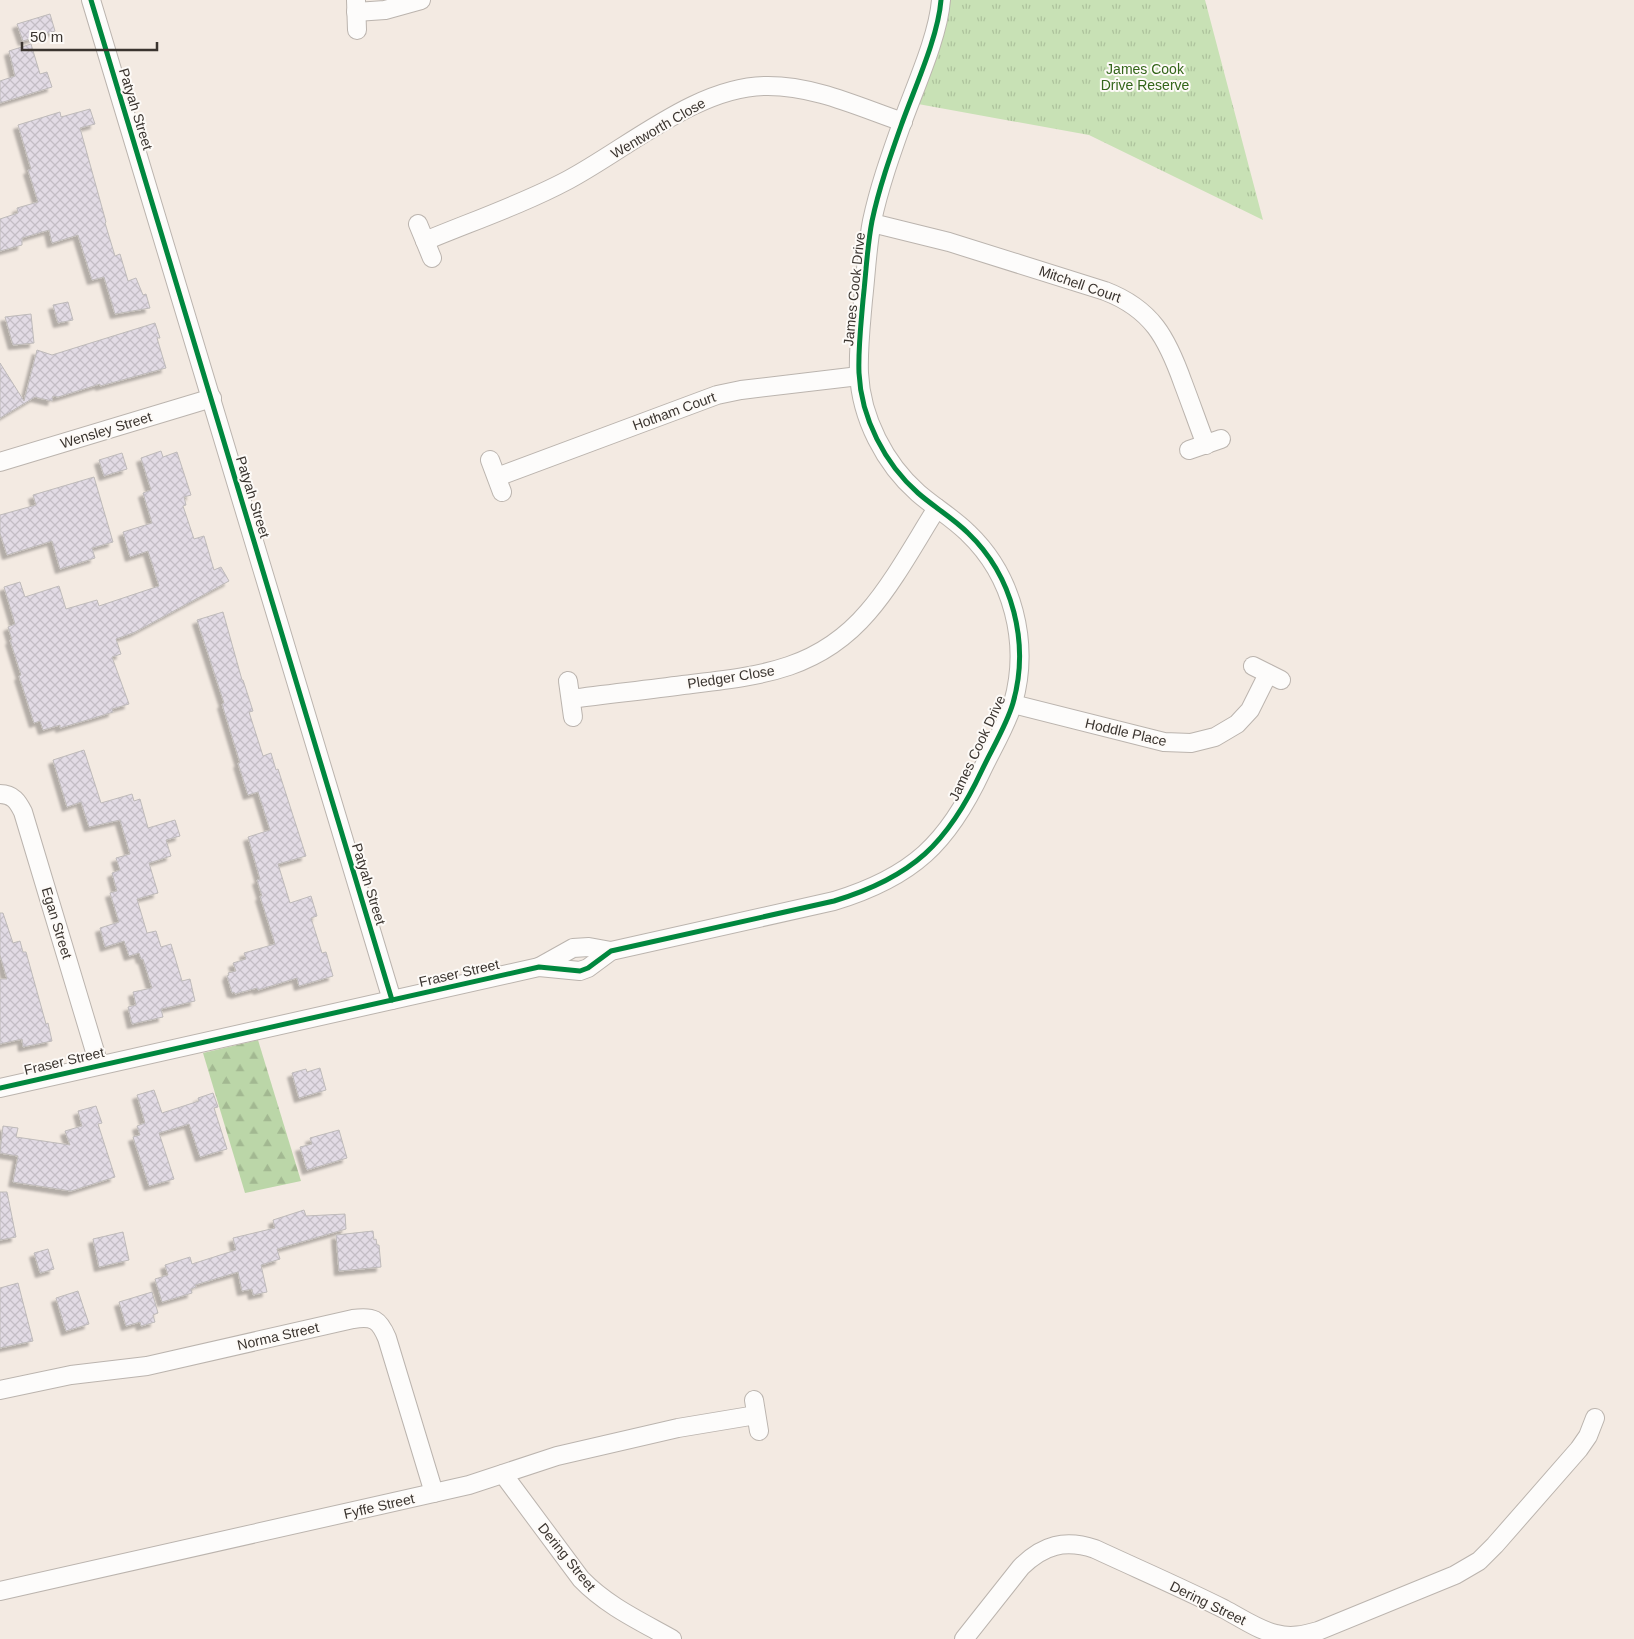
<svg xmlns="http://www.w3.org/2000/svg" width="1634" height="1639" viewBox="0 0 1634 1639" font-family="Arial,sans-serif">
<style>
.forest{fill:url(#forest-firs)}
.park{fill:url(#park-tufts)}
.building{fill:url(#building-cross-hatch);stroke:#bebab9;filter:url(#shadow)}
.lines{fill:none;stroke-linecap:round;stroke-linejoin:round}
.minor-casing{stroke:#bbb4ae;stroke-width:20}
.minor{stroke:#fdfcfb;stroke-width:18}
.cycleway-casing{stroke:#fdfaf7;stroke-width:8}
.cycleway{stroke:#00873e;stroke-width:5}
.labels{text-anchor:middle;dominant-baseline:central;stroke-width:4;stroke-linejoin:round;paint-order:stroke}
.park-label{font-size:14px;fill:#336519;stroke:#fdfaf7}
.street-label{font-size:14px;fill:#3a342f;stroke:#fdfaf7}
</style>
<defs>
<pattern id="forest-firs" width="22" height="20" patternUnits="userSpaceOnUse" patternTransform="scale(1.25)"><rect width="22" height="20" fill="#bbd6a8"/><path d="M5 1l3.5 6h-7zM16 11l3.5 6h-7z" fill="#a2b891"/></pattern>
<pattern id="park-tufts" width="24" height="20" patternUnits="userSpaceOnUse" patternTransform="scale(1.25)"><rect width="24" height="20" fill="#c8e1b5"/><path d="M3 7l-1-3M5 7V3M7 7l1-3M15 17l-1-3M17 17v-4M19 17l1-3" fill="none" stroke="#adc29c"/></pattern>
<pattern id="building-cross-hatch" width="8" height="8" patternUnits="userSpaceOnUse" patternTransform="scale(1.25)"><rect width="8" height="8" fill="#e2dbe5"/><path d="M0 0l8 8M0 8l8-8" fill="none" stroke="#c3bdc5"/></pattern>
<filter id="shadow"><feDropShadow dx="-4.5" dy="4.5" stdDeviation="1" flood-color="#0004"/></filter>
</defs>
<rect width="100%" height="100%" fill="#f3eae2"/>
<polygon class="forest" points="258,1040 301,1181 245,1193 203,1053"/>
<polygon class="park" points="949,0 1205,0 1263,220 1089,135 918,104"/>
<g class="building">
<polygon points="50,14 55,31 23,41 17,24"/>
<polygon points="31,44 40,74 47,72 52,87 0,103 0,81 15,76 9,51"/>
<polygon points="90,109 95,124 80,128 106,222 105,223 115,256 120,254 128,281 136,278 143,295 146,294 150,308 115,314 104,277 92,280 78,235 52,243 49,230 22,238 22,245 0,251 0,219 18,213 17,208 38,202 28,170 31,169 18,125 60,112 61,117"/>
<polygon points="68,302 73,320 58,323 53,305"/>
<polygon points="31,314 34,343 13,345 5,317"/>
<polygon points="155,323 160,338 157,338 166,368 100,386 100,384 58,397 53,396 52,401 35,397 0,418 0,363 24,401 37,350 52,355"/>
<polygon points="161,451 163,457 177,452 191,495 184,497 186,505 183,506 194,539 204,536 214,570 221,567 229,581 135,632 116,639 121,654 112,657 129,704 112,709 113,712 94,718 60,728 60,725 43,730 40,721 34,723 19,676 21,675 10,640 12,640 8,627 15,624 4,587 20,582 25,597 59,586 66,609 97,600 99,606 159,586 148,551 130,557 123,532 152,523 143,493 151,490 141,458"/>
<polygon points="122,453 127,469 104,476 99,460"/>
<polygon points="94,477 113,542 92,548 95,558 60,569 52,541 7,555 0,533 0,515 36,505 33,495"/>
<polygon points="223,612 242,680 243,680 253,711 249,712 263,756 271,753 276,770 278,769 306,856 278,864 290,903 311,896 317,916 311,918 322,953 326,952 333,976 299,986 297,978 258,990 257,988 235,994 234,992 232,993 227,976 229,975 228,973 236,971 233,963 246,959 244,953 275,944 260,896 262,896 257,880 260,879 248,837 270,830 258,792 248,795 238,763 240,763 222,704 224,703 197,620"/>
<polygon points="84,750 101,803 132,794 134,801 140,799 148,828 175,820 180,836 166,840 171,856 149,863 158,893 137,899 147,933 156,931 161,947 171,944 182,981 190,979 195,1001 161,1009 163,1017 132,1024 128,1007 136,1005 133,992 152,988 143,959 141,959 139,953 129,956 124,941 105,947 100,928 119,922 110,893 117,891 112,873 120,870 116,858 130,854 120,820 89,827 81,802 67,807 53,760"/>
<polygon points="0,913 3,913 13,943 20,941 23,952 26,952 46,1024 48,1023 52,1041 23,1047 22,1039 0,1044 0,979 7,979 0,955"/>
<polygon points="320,1068 326,1090 299,1098 292,1073 306,1069 307,1072"/>
<polygon points="154,1090 162,1113 199,1101 198,1098 213,1093 218,1107 214,1108 227,1149 200,1157 189,1124 159,1133 174,1179 149,1186 133,1137 140,1135 137,1126 145,1123 137,1095"/>
<polygon points="96,1106 102,1123 98,1124 115,1177 71,1191 13,1182 18,1156 0,1153 3,1126 18,1128 16,1137 70,1145 65,1131 82,1126 78,1111"/>
<polygon points="339,1130 347,1158 307,1170 300,1147 312,1144 310,1138"/>
<polygon points="0,1192 7,1192 16,1237 0,1240"/>
<polygon points="304,1210 306,1216 345,1214 346,1229 277,1249 280,1259 261,1265 267,1292 253,1295 252,1289 242,1291 238,1272 195,1285 196,1287 191,1289 192,1293 162,1302 155,1279 168,1275 165,1265 190,1257 192,1264 236,1250 233,1238 275,1228 273,1220"/>
<polygon points="373,1231 374,1240 376,1239 377,1245 379,1245 381,1267 339,1271 336,1235"/>
<polygon points="123,1232 129,1260 99,1267 93,1239"/>
<polygon points="48,1249 54,1269 40,1273 34,1253"/>
<polygon points="18,1283 33,1341 0,1348 0,1288"/>
<polygon points="78,1291 89,1324 66,1331 56,1298"/>
<polygon points="152,1292 158,1313 153,1315 155,1322 141,1326 140,1322 126,1326 119,1302"/>
</g>
<g class="lines">
<defs>
<g id="minor">
<polyline points="91,0 392,1000"/>
<polyline points="356,0 357,30"/>
<polyline points="356,12 385,10 421,0"/>
<path d="M 872,223 L 949,242 L 1105,291 C 1152,309 1167,338 1183,383 C 1191,404 1198,424 1206,445"/>
<polyline points="418,224 432,258"/>
<path d="M 425,241 C 473,221 523,204 568,180 C 628,148 699,85 768,86 C 815,86 859,107 903,122"/>
<polyline points="1189,450 1221,439"/>
<polyline points="490,460 502,492"/>
<polyline points="0,462 212,398"/>
<polyline points="497,477 717,395 741,390 859,376"/>
<polyline points="1253,666 1281,680"/>
<polyline points="568,681 573,717"/>
<path d="M 571,699 C 608,694 646,690 683,685 C 756,676 817,672 868,612 C 894,582 916,541 937,508"/>
<polyline points="1013,704 1164,742 1191,743 1215,737 1237,724 1250,710 1268,674"/>
<path d="M 0,794 C 13,794 18,802 23,812 L 99,1065"/>
<polyline points="539,967 573,948 589,947 611,951"/>
<path d="M 0,1088 L 539,967 L 580,971 L 588,968 L 611,951 L 834,901 C 913,877 948,843 982,770 C 992,749 1007,724 1013,703 C 1030,643 1013,576 968,533 C 953,518 934,507 918,493 C 885,464 861,418 859,373 C 858,349 861,324 863,300 C 866,274 867,247 872,221 C 879,188 890,157 901,126 C 914,89 938,38 941,0"/>
<path d="M 0,1390 L 71,1375 L 147,1366 L 353,1319 C 373,1316 379,1319 387,1338 L 434,1493"/>
<polyline points="754,1400 759,1431"/>
<path d="M 503,1474 L 581,1579 C 607,1606 640,1621 672,1639"/>
<polyline points="0,1591 469,1485 557,1456 678,1428 756,1415"/>
<path d="M 964,1639 L 1021,1567 C 1043,1545 1065,1539 1095,1549 C 1138,1569 1182,1588 1224,1609 C 1241,1618 1258,1630 1276,1634 C 1291,1638 1304,1635 1318,1631 L 1455,1575 L 1479,1561 L 1495,1545 L 1579,1449 L 1588,1436 L 1595,1418"/>
</g>
</defs>
<use href="#minor" class="minor-casing"/>
<use href="#minor" class="minor"/>
<defs>
<g id="cycleway">
<polyline points="91,0 392,1000"/>
<path d="M 0,1088 L 539,967 L 580,971 L 588,968 L 611,951 L 834,901 C 913,877 948,843 982,770 C 992,749 1007,724 1013,703 C 1030,643 1013,576 968,533 C 953,518 934,507 918,493 C 885,464 861,418 859,373 C 858,349 861,324 863,300 C 866,274 867,247 872,221 C 879,188 890,157 901,126 C 914,89 938,38 941,0"/>
</g>
</defs>
<use href="#cycleway" class="cycleway-casing"/>
<use href="#cycleway" class="cycleway"/>
</g>
<g class="labels">
<g class="park-label">
<text x="1145" y="69">James Cook<tspan x="1145" dy="16">Drive Reserve</tspan></text>
</g>
<g class="street-label">
<text transform="translate(136 109) rotate(73)">Patyah Street</text>
<text transform="translate(658 128) rotate(-30)">Wentworth Close</text>
<text transform="translate(1080 284) rotate(19)">Mitchell Court</text>
<text transform="translate(854 289) rotate(-84)">James Cook Drive</text>
<text transform="translate(674 411) rotate(-20)">Hotham Court</text>
<text transform="translate(106 430) rotate(-17)">Wensley Street</text>
<text transform="translate(253 497) rotate(73)">Patyah Street</text>
<text transform="translate(731 677) rotate(-9)">Pledger Close</text>
<text transform="translate(1126 732) rotate(13)">Hoddle Place</text>
<text transform="translate(977 748) rotate(-65)">James Cook Drive</text>
<text transform="translate(369 884) rotate(73)">Patyah Street</text>
<text transform="translate(57 923) rotate(73)">Egan Street</text>
<text transform="translate(459 973) rotate(-13)">Fraser Street</text>
<text transform="translate(64 1061) rotate(-13)">Fraser Street</text>
<text transform="translate(278 1336) rotate(-13)">Norma Street</text>
<text transform="translate(379 1506) rotate(-13)">Fyffe Street</text>
<text transform="translate(567 1557) rotate(51)">Dering Street</text>
<text transform="translate(1208 1603) rotate(26)">Dering Street</text>
</g>
</g>
<path d="M22 42v8h135v-8" fill="none" stroke="#3a342f" stroke-width="2.5"/>
<text x="30" y="42" font-size="15" fill="#3a342f" stroke="#fdfaf7" stroke-width="4" paint-order="stroke">50 m</text>
</svg>
